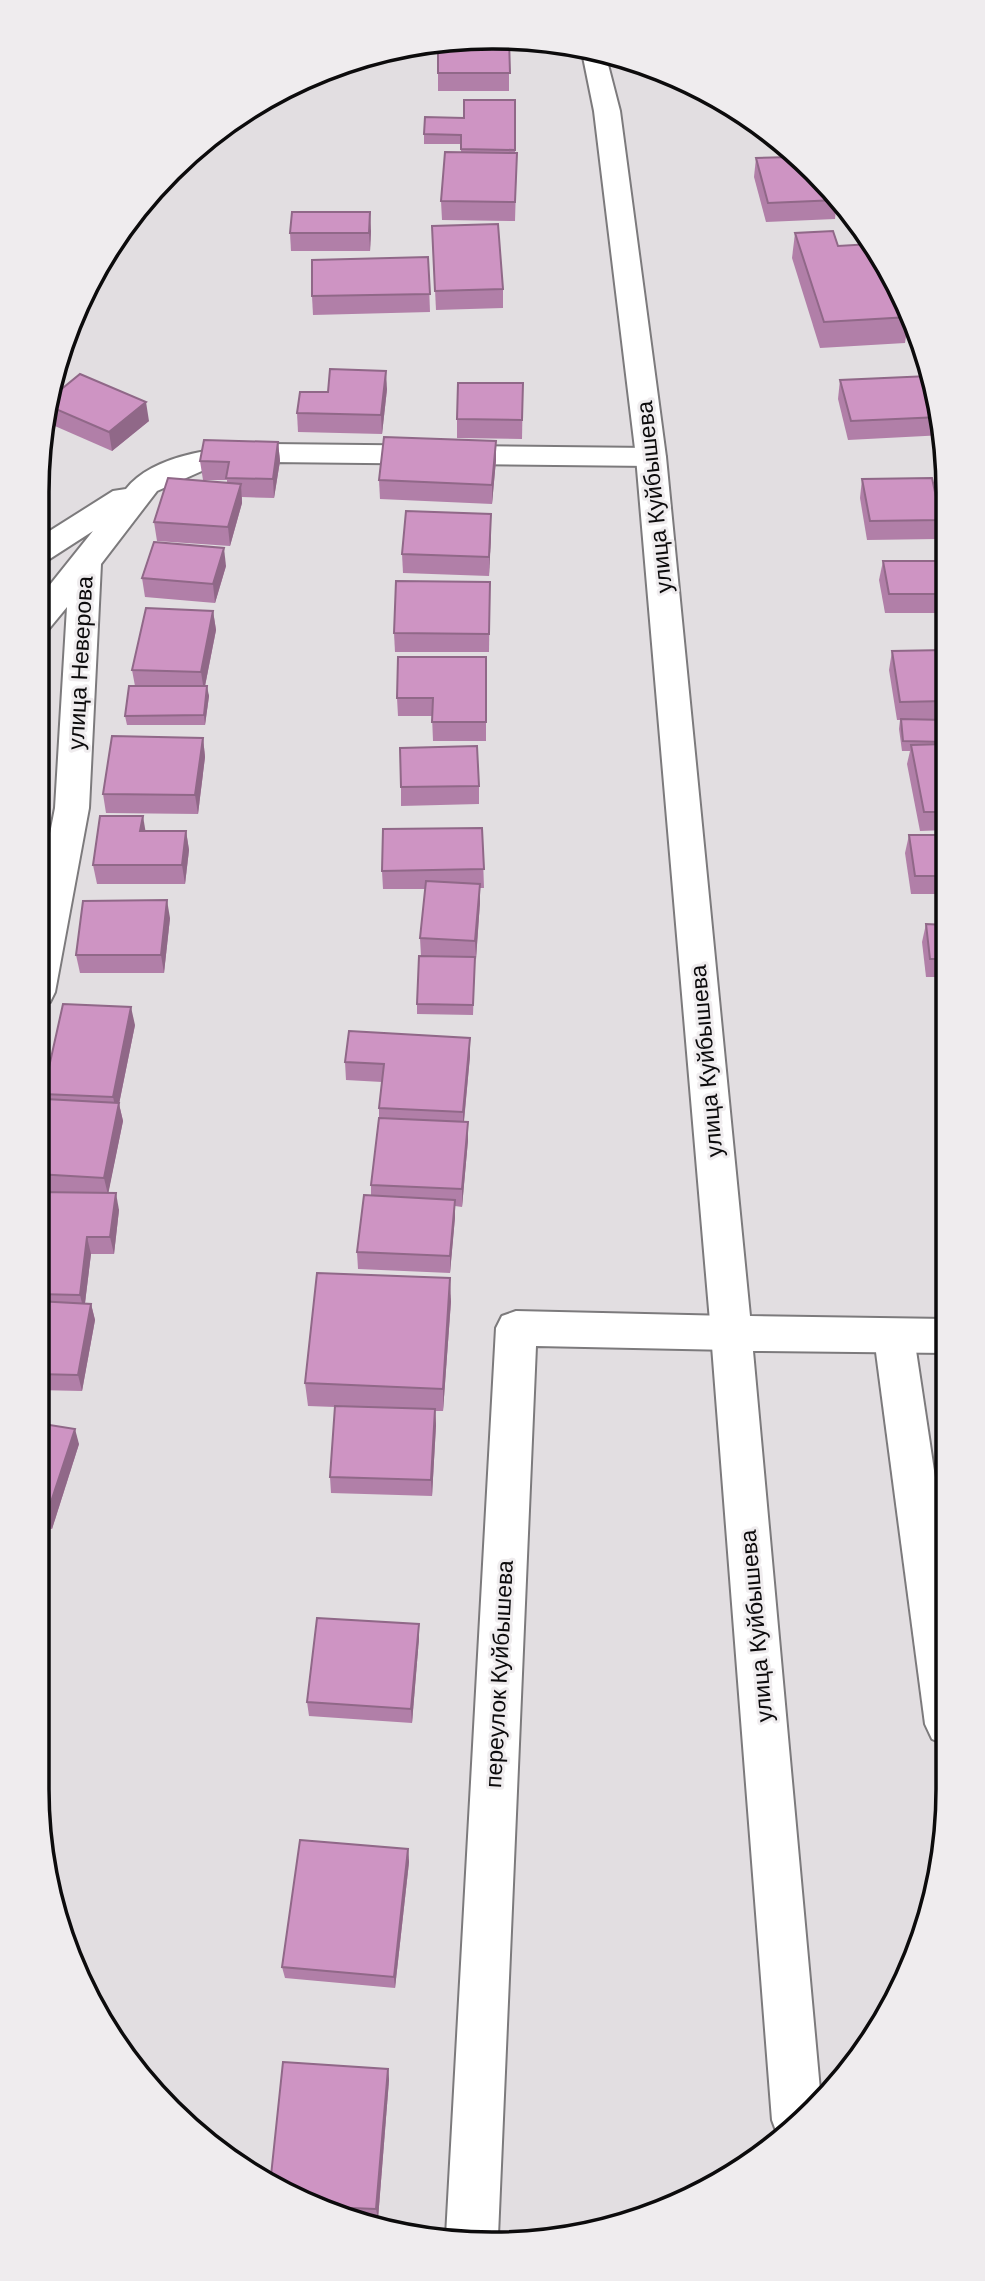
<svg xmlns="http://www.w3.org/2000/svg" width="985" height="2281" viewBox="0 0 985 2281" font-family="Helvetica,sans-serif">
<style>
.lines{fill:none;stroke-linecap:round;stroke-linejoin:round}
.street-casing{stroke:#7c7a7c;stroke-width:4}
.secondary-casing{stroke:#7c7a7c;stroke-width:4}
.street{fill:#fff;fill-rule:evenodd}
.secondary{fill:#fff;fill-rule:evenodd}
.wall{fill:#b17fa8}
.shaded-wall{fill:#906888}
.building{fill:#ce94c3;stroke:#906888;stroke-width:2}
.labels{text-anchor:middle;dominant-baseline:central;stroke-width:6;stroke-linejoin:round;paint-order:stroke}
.street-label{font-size:23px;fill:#0c0b0c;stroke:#efecee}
.rim{fill:none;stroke:#0c0b0c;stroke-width:3.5}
</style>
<rect width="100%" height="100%" fill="#e2dee1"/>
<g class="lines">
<defs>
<g id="street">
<path d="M 269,444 L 651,448 L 662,450 L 666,457 L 662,464 L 651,466 L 269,462 L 213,466 L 157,491 L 101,564 L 89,808 L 55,992 L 50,1002 L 37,1006 L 37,900 L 55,808 L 67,607 L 48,630 L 37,633 L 37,601 L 93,531 L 48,560 L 37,563 L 37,539 L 113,491 L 126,489 C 155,452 225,447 269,444 Z"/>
<polygon points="516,1311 731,1316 745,1321 751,1333 745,1345 731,1350 536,1346 498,2236 446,2236 496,1328 502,1316"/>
<polygon points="894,1320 908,1325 914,1337 948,1564 948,1746 932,1739 925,1724 874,1337 880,1325"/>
</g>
<polygon id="secondary" points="581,47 605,53 620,111 666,457 750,1316 947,1319 947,1353 753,1351 821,2101 778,2136 772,2120 711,1333 636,457 594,111"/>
</defs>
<use href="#street" class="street-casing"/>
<use href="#secondary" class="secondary-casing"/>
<use href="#street" class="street"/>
<use href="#secondary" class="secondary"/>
</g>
<g class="wall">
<polygon points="509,39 509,91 438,91 438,73"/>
<polygon points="515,100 515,153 517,153 515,221 442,220 441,201 461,152 461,144 424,144 424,134 464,118"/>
<polygon points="754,121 761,128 755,128"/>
<polygon points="756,158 837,200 835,219 766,222 754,177"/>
<polygon points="432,226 503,289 503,308 436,310"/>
<polygon points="371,231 370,251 291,251 290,233"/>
<polygon points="795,233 838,246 909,317 905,343 820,348 792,258"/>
<polygon points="428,257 430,312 313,315 312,296"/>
<polygon points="929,376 944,435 848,440 838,399 840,380"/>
<polygon points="523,383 522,439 457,438 457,419"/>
<polygon points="387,389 382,434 298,432 297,413 328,392"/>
<polygon points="53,396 149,421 112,451 48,423"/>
<polygon points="496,441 496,460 492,504 380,499 379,480"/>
<polygon points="278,442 280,461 274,498 242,497 242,503 230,546 157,541 154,522 227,483 227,480 203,480 200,461"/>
<polygon points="862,479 941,520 937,539 867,540 860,498"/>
<polygon points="491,533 489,576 403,573 402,554"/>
<polygon points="883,561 945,561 945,613 885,613 879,580"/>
<polygon points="226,566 215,603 145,597 142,578"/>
<polygon points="490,582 489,652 395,652 394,633"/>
<polygon points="213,611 216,630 205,686 209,696 205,725 127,725 125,716 135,686 132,670"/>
<polygon points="945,650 945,830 920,831 907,764 910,751 902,751 899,729 900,720 897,720 889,670 892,651"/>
<polygon points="486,657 486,741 433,741 432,716 398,716 397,698"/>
<polygon points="203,738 205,757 198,814 106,813 103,794"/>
<polygon points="479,786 479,804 401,806 401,787"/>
<polygon points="482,828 484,888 480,888 480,902 476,959 475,959 473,1015 417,1014 417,1004 421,956 420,938 425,889 383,889 382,871"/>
<polygon points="145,831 186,831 189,850 185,884 97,884 93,865"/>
<polygon points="909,835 945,835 946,894 911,894 905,853"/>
<polygon points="170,918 164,973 80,973 76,955"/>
<polygon points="926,924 946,925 946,977 926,977 922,942"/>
<polygon points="941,1012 946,1012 946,1049 942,1049 938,1022"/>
<polygon points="135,1025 119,1104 123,1121 108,1193 119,1210 114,1254 91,1254 85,1303 91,1304 95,1320 82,1391 37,1390 37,1192 60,1193 37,1191 37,1136 45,1101 43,1094"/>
<polygon points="470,1038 470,1056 464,1122 468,1122 468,1140 462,1207 455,1206 455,1217 450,1273 358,1269 357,1252 371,1196 371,1185 379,1118 379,1108 382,1082 346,1080 345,1062"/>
<polygon points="451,1301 443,1411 435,1411 436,1425 432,1496 331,1493 330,1477 335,1407 308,1406 305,1383"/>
<polygon points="37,1423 79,1444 52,1529 37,1527"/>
<polygon points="419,1638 412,1723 309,1716 307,1702"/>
<polygon points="408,1849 409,1862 395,1988 285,1978 282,1967"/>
<polygon points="388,2069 389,2080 378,2219 355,2217 270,2185"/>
</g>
<g class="shaded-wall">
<polygon points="370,212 371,231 370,251 369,233"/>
<polygon points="386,371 387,389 382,434 381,415"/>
<polygon points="146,402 149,421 112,451 109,432"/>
<polygon points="496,441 496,460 492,504 492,485"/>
<polygon points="278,442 280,461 274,498 273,479"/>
<polygon points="45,462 48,481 37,489 41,465"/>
<polygon points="241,484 242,503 230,546 228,527"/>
<polygon points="491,514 491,533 489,576 489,557"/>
<polygon points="224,548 226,566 215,603 213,584"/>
<polygon points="213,611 216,630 204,691 201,672"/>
<polygon points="207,686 209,696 205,725 204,715"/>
<polygon points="203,738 205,757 198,814 195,795"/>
<polygon points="143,816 146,834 140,831"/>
<polygon points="186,831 189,850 185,884 182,865"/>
<polygon points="480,884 480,902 476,959 475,941"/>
<polygon points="167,900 170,918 164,973 161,955"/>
<polygon points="131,1007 135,1025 119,1104 123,1121 108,1195 104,1178 117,1114 113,1097"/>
<polygon points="470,1038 470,1056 463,1130 463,1112"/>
<polygon points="468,1122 468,1140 462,1207 462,1189"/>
<polygon points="116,1193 119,1210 114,1254 110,1237"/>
<polygon points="455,1200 455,1217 450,1273 450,1256"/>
<polygon points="87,1237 91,1254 84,1311 80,1295"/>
<polygon points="450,1278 451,1301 443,1411 443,1389"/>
<polygon points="91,1304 95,1320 82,1391 78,1375"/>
<polygon points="435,1409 436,1425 432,1496 431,1480"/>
<polygon points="75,1429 79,1444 52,1529 47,1514"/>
<polygon points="419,1624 419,1638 412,1723 411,1709"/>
<polygon points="408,1849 409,1862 395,1988 394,1977"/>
<polygon points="388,2069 389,2080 378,2219 376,2209"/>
</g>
<g class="building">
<polygon points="463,38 509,39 510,73 438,73 438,42"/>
<polygon points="464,100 515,100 515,150 461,149 461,135 424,134 425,117 464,118"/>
<polygon points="445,152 517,153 515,202 441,201"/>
<polygon points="792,157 837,199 837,200 768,203 756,158"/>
<polygon points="292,212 370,212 369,233 290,233"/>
<polygon points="498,224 503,289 435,291 432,226"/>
<polygon points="833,231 838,246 871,244 903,300 909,317 824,322 795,233"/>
<polygon points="428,257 430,294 312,296 312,260"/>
<polygon points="330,369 386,371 381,415 297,413 300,392 328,392"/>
<polygon points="80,374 146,402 109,432 51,407 53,396"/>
<polygon points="929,376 940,417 851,421 840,380"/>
<polygon points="458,383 523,383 522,420 457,419"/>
<polygon points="384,437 496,441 492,485 379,480"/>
<polygon points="204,440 278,442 273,479 226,478 229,462 200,461"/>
<polygon points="168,478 241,484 228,527 154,522"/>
<polygon points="932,478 941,520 870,521 862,479"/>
<polygon points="406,511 491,514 489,557 402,554"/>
<polygon points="154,542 224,548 213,584 142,578"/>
<polygon points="883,561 945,561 945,594 889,594"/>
<polygon points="396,581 490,582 489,634 394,633"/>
<polygon points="146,608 213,611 201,672 132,670"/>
<polygon points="945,650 945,701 900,702 892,651"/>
<polygon points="398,657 486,657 486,722 432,722 433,698 397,698"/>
<polygon points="129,686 207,686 204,715 125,716"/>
<polygon points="901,719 945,720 945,742 903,741"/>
<polygon points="112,736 203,738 195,795 103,794"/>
<polygon points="945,744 945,812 924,812 911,745"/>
<polygon points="477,746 479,786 401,787 400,748"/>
<polygon points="100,816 143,816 140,831 186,831 182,865 93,865"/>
<polygon points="482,828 484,869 382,871 383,829"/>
<polygon points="909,835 945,835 946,876 915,876"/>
<polygon points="426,881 480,884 475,941 420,938"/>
<polygon points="167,900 161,955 76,955 83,901"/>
<polygon points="926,924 946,925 946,959 930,959"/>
<polygon points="419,956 475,957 473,1005 417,1004"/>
<polygon points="63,1004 131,1007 113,1097 43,1094"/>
<polygon points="941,1012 946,1012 946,1040 944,1040"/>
<polygon points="349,1031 470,1038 463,1112 379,1108 384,1064 345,1062"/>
<polygon points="45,1099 119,1103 104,1178 37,1174 37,1136"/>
<polygon points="379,1118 468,1122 462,1189 371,1185"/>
<polygon points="37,1192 116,1193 110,1237 87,1237 80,1295 37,1294"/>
<polygon points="364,1195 455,1200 450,1256 357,1252"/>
<polygon points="317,1273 450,1278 443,1389 305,1383"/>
<polygon points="37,1301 91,1304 78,1375 37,1374"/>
<polygon points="335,1406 435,1409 431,1480 330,1477"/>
<polygon points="37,1423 75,1429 47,1514 37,1512"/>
<polygon points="317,1618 419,1624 411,1709 307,1702"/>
<polygon points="300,1840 408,1849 394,1977 282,1967"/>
<polygon points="283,2062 388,2069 376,2209 327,2207 270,2185"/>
</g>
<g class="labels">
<g class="street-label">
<text transform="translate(654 497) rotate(-96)">улица Куйбышева</text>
<text transform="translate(80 663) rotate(-87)">улица Неверова</text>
<text transform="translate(706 1061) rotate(-95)">улица Куйбышева</text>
<text transform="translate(756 1626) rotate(-95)">улица Куйбышева</text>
<text transform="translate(499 1674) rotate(-87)">переулок Куйбышева</text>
</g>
</g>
<path d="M0 0H985V2281H0ZM492 49H493A443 443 0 0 1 936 492V1789A443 443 0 0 1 493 2232H492A443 443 0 0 1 49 1789V492A443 443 0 0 1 492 49Z" fill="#efecee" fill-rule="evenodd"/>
<path class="rim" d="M492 49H493A443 443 0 0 1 936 492V1789A443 443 0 0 1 493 2232H492A443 443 0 0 1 49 1789V492A443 443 0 0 1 492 49Z"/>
</svg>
